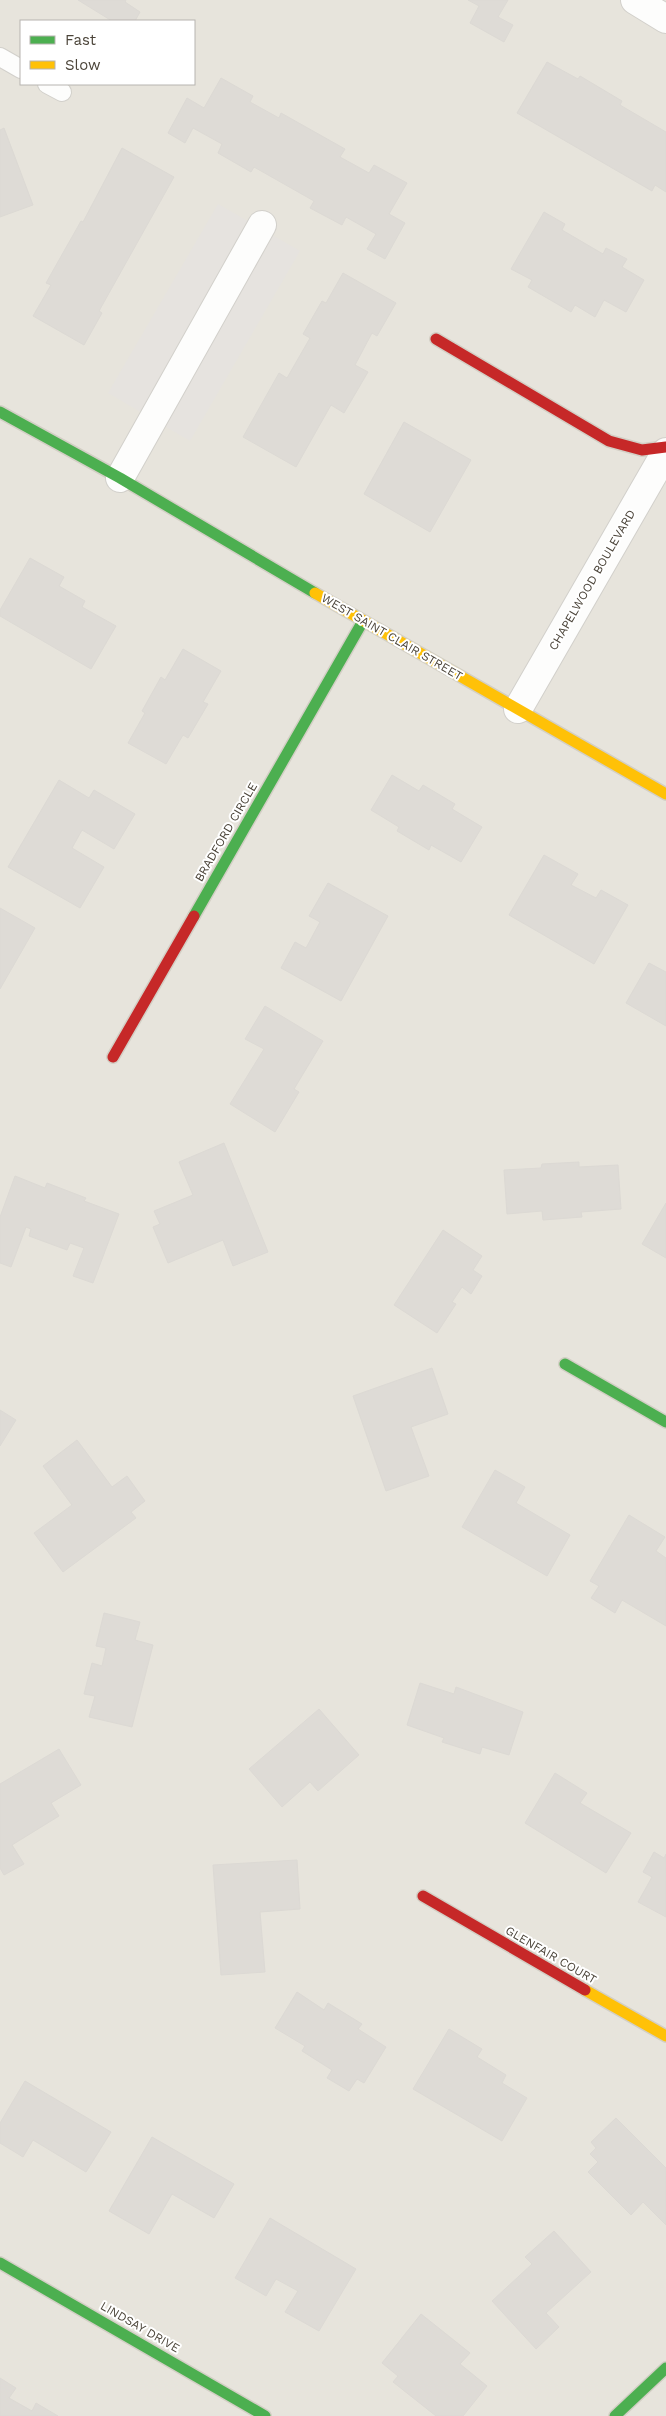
<svg xmlns="http://www.w3.org/2000/svg" width="666" height="2416" viewBox="0 0 666 2416" font-family="'Work Sans',sans-serif">
<style>
.residential{fill:#e7e4dc;fill-rule:evenodd}
.parking{fill:#e6e3df}
.building{fill:#dedbd6;stroke:#dcd9d4}
.lines{fill:none;stroke-linecap:round;stroke-linejoin:round}
.lane-casing{stroke:#d2d0cb;stroke-width:20}
.street-casing{stroke:#d2d0cb;stroke-width:30}
.fast-casing{stroke:#d3cfc5;stroke-width:14}
.slow-casing{stroke:#d3cfc5;stroke-width:14}
.jam-casing{stroke:#d3cfc5;stroke-width:14}
.lane{stroke:#fdfdfc;stroke-width:18}
.street{stroke:#fdfdfc;stroke-width:28}
.fast{stroke:#4caf50;stroke-width:11}
.slow{stroke:#ffc107;stroke-width:11}
.jam{stroke:#c62828;stroke-width:11}
.labels{text-anchor:middle;dominant-baseline:central;stroke-width:4;stroke-linejoin:round;paint-order:stroke}
.street-label{font-size:12px;fill:#4b4439;stroke:#fff}
</style>
<rect width="100%" height="100%" fill="#f4f2ee"/>
<path class="residential" d="M 0,0 L 666,0 L 666,2416 L 0,2416 ZM 21,21 L 194,21 L 194,84 L 21,84 Z"/>
<polygon class="parking" points="218,204 300,251 190,441 108,393"/>
<g class="building">
<polygon points="78,0 126,0 125,2 140,12 135,21 112,21"/>
<polygon points="468,0 508,0 498,17 513,25 504,42 470,23 479,6"/>
<polygon points="547,62 578,79 580,76 622,101 620,105 666,132 666,192 655,185 652,191 517,113"/>
<polygon points="221,78 253,96 250,102 279,118 281,113 345,149 340,157 369,173 374,165 407,183 389,214 405,223 385,259 367,249 376,234 346,217 342,225 310,208 314,201 254,167 251,172 218,153 222,144 193,128 185,143 168,133 187,98 204,108"/>
<polygon points="4,128 33,205 0,217 0,130"/>
<polygon points="122,148 174,177 99,311 102,313 84,345 33,316 51,285 46,283 81,221 83,222"/>
<polygon points="544,212 565,224 562,230 603,254 606,248 627,259 622,267 644,280 626,312 604,300 595,317 575,305 571,312 528,287 532,280 511,269"/>
<polygon points="343,273 396,303 377,336 372,333 355,365 368,372 344,413 331,405 296,467 243,437 279,373 287,378 310,338 303,334 322,301 326,303"/>
<polygon points="404,422 471,460 430,532 364,494"/>
<polygon points="30,558 64,577 59,586 85,601 82,607 116,626 91,669 0,616 0,610"/>
<polygon points="183,649 221,671 203,702 208,704 188,738 183,735 166,764 128,743 145,713 142,711 161,677 165,680"/>
<polygon points="392,775 419,791 423,785 455,804 452,809 482,827 461,862 431,845 429,850 397,831 399,827 371,810"/>
<polygon points="59,780 89,798 94,790 135,814 114,849 82,830 72,848 104,867 80,908 8,867"/>
<polygon points="544,855 578,874 571,885 596,898 601,890 628,905 594,964 509,915"/>
<polygon points="328,883 388,916 341,1001 281,968 295,942 306,948 320,922 309,916"/>
<polygon points="0,908 35,928 0,989"/>
<polygon points="649,963 666,972 666,1026 626,1003"/>
<polygon points="265,1006 323,1041 294,1089 299,1092 275,1132 230,1104 264,1049 245,1039"/>
<polygon points="224,1143 268,1252 233,1266 223,1240 168,1263 153,1227 160,1224 154,1211 193,1195 179,1162"/>
<polygon points="579,1162 579,1167 618,1165 621,1209 581,1212 582,1217 543,1220 542,1211 507,1214 504,1170 541,1168 542,1164"/>
<polygon points="15,1176 45,1188 47,1183 86,1198 84,1201 119,1214 93,1283 73,1276 84,1248 70,1243 67,1250 29,1236 31,1229 26,1227 11,1267 0,1263 0,1217"/>
<polygon points="666,1203 666,1258 642,1244"/>
<polygon points="443,1230 482,1256 473,1270 482,1276 471,1294 462,1287 452,1302 456,1304 437,1333 394,1305"/>
<polygon points="432,1368 448,1414 411,1427 429,1476 386,1491 353,1396"/>
<polygon points="0,1410 16,1420 0,1446"/>
<polygon points="77,1440 112,1487 127,1476 145,1501 131,1512 136,1518 63,1572 34,1533 72,1505 43,1466"/>
<polygon points="495,1470 525,1487 516,1503 570,1535 547,1576 462,1527"/>
<polygon points="629,1515 665,1537 656,1551 666,1558 666,1626 622,1600 615,1613 591,1598 599,1586 590,1581"/>
<polygon points="104,1613 140,1622 135,1640 153,1645 132,1727 89,1717 95,1696 84,1694 92,1663 102,1666 106,1648 96,1646"/>
<polygon points="420,1683 454,1694 456,1687 523,1712 509,1755 482,1747 480,1754 442,1742 444,1738 407,1725"/>
<polygon points="319,1709 359,1755 318,1791 310,1782 282,1807 249,1769"/>
<polygon points="59,1749 81,1785 51,1803 59,1816 12,1845 24,1864 4,1875 0,1868 0,1784"/>
<polygon points="555,1773 587,1793 580,1803 631,1833 606,1873 525,1823"/>
<polygon points="654,1852 664,1858 666,1854 666,1917 638,1902 652,1877 643,1872"/>
<polygon points="297,1860 300,1909 260,1912 265,1972 221,1975 213,1865"/>
<polygon points="297,1992 324,2010 328,2003 362,2024 358,2029 386,2047 364,2083 357,2079 349,2091 327,2078 332,2070 302,2051 305,2046 275,2028"/>
<polygon points="449,2029 482,2049 477,2057 506,2075 502,2083 527,2098 502,2141 413,2089"/>
<polygon points="25,2081 111,2132 86,2172 33,2140 23,2157 0,2143 0,2123"/>
<polygon points="616,2118 666,2168 666,2225 643,2202 631,2215 588,2172 598,2162 590,2154 596,2148 591,2142"/>
<polygon points="152,2137 234,2184 214,2218 172,2194 149,2234 109,2211"/>
<polygon points="270,2218 356,2269 319,2331 285,2312 298,2291 276,2279 266,2296 235,2278"/>
<polygon points="554,2231 591,2272 546,2313 559,2327 536,2349 492,2301 532,2264 525,2257"/>
<polygon points="421,2314 470,2353 460,2364 487,2386 463,2416 436,2416 393,2382 398,2376 382,2363"/>
<polygon points="0,2378 16,2388 9,2398 32,2411 36,2403 58,2416 0,2416"/>
</g>
<g class="lines">
<defs>
<g id="lane">
<polyline points="0,57 21,69"/>
<polyline points="47,84 62,92"/>
</g>
<g id="street">
<polyline points="635,0 666,19"/>
<polyline points="120,478 262,225"/>
<polyline points="518,709 666,452"/>
</g>
<g id="fast">
<polyline points="0,412 120,478 315,593"/>
<polyline points="194,916 363,621"/>
<polyline points="565,1364 666,1422"/>
<polyline points="0,2263 265,2416"/>
<polyline points="615,2416 666,2368"/>
</g>
<g id="slow">
<polyline points="315,593 666,794"/>
<polyline points="585,1990 666,2036"/>
</g>
<g id="jam">
<polyline points="436,339 609,441 642,450 666,447"/>
<polyline points="113,1057 194,916"/>
<polyline points="423,1896 585,1990"/>
</g>
</defs>
<use href="#lane" class="lane-casing"/>
<use href="#street" class="street-casing"/>
<use href="#fast" class="fast-casing"/>
<use href="#slow" class="slow-casing"/>
<use href="#jam" class="jam-casing"/>
<use href="#lane" class="lane"/>
<use href="#street" class="street"/>
<use href="#fast" class="fast"/>
<use href="#slow" class="slow"/>
<use href="#jam" class="jam"/>
</g>
<g class="labels">
<g class="street-label">
<text transform="translate(592 580) rotate(-60)">CHAPELWOOD BOULEVARD</text>
<text transform="translate(392 637) rotate(30)">WEST SAINT CLAIR STREET</text>
<text transform="translate(226 832) rotate(-60)">BRADFORD CIRCLE</text>
<text transform="translate(551 1955) rotate(30)">GLENFAIR COURT</text>
<text transform="translate(140 2327) rotate(30)">LINDSAY DRIVE</text>
</g>
</g>
<rect x="20" y="20" width="175" height="65" fill="#ffffff" stroke="#b7b4b0"/>
<rect x="30" y="36" width="25" height="8" fill="#4caf50" stroke="#b7b4b0"/>
<text x="65" y="45" font-size="15" fill="#4b4439">Fast</text>
<rect x="30" y="61" width="25" height="8" fill="#ffc107" stroke="#b7b4b0"/>
<text x="65" y="70" font-size="15" fill="#4b4439">Slow</text>
</svg>
